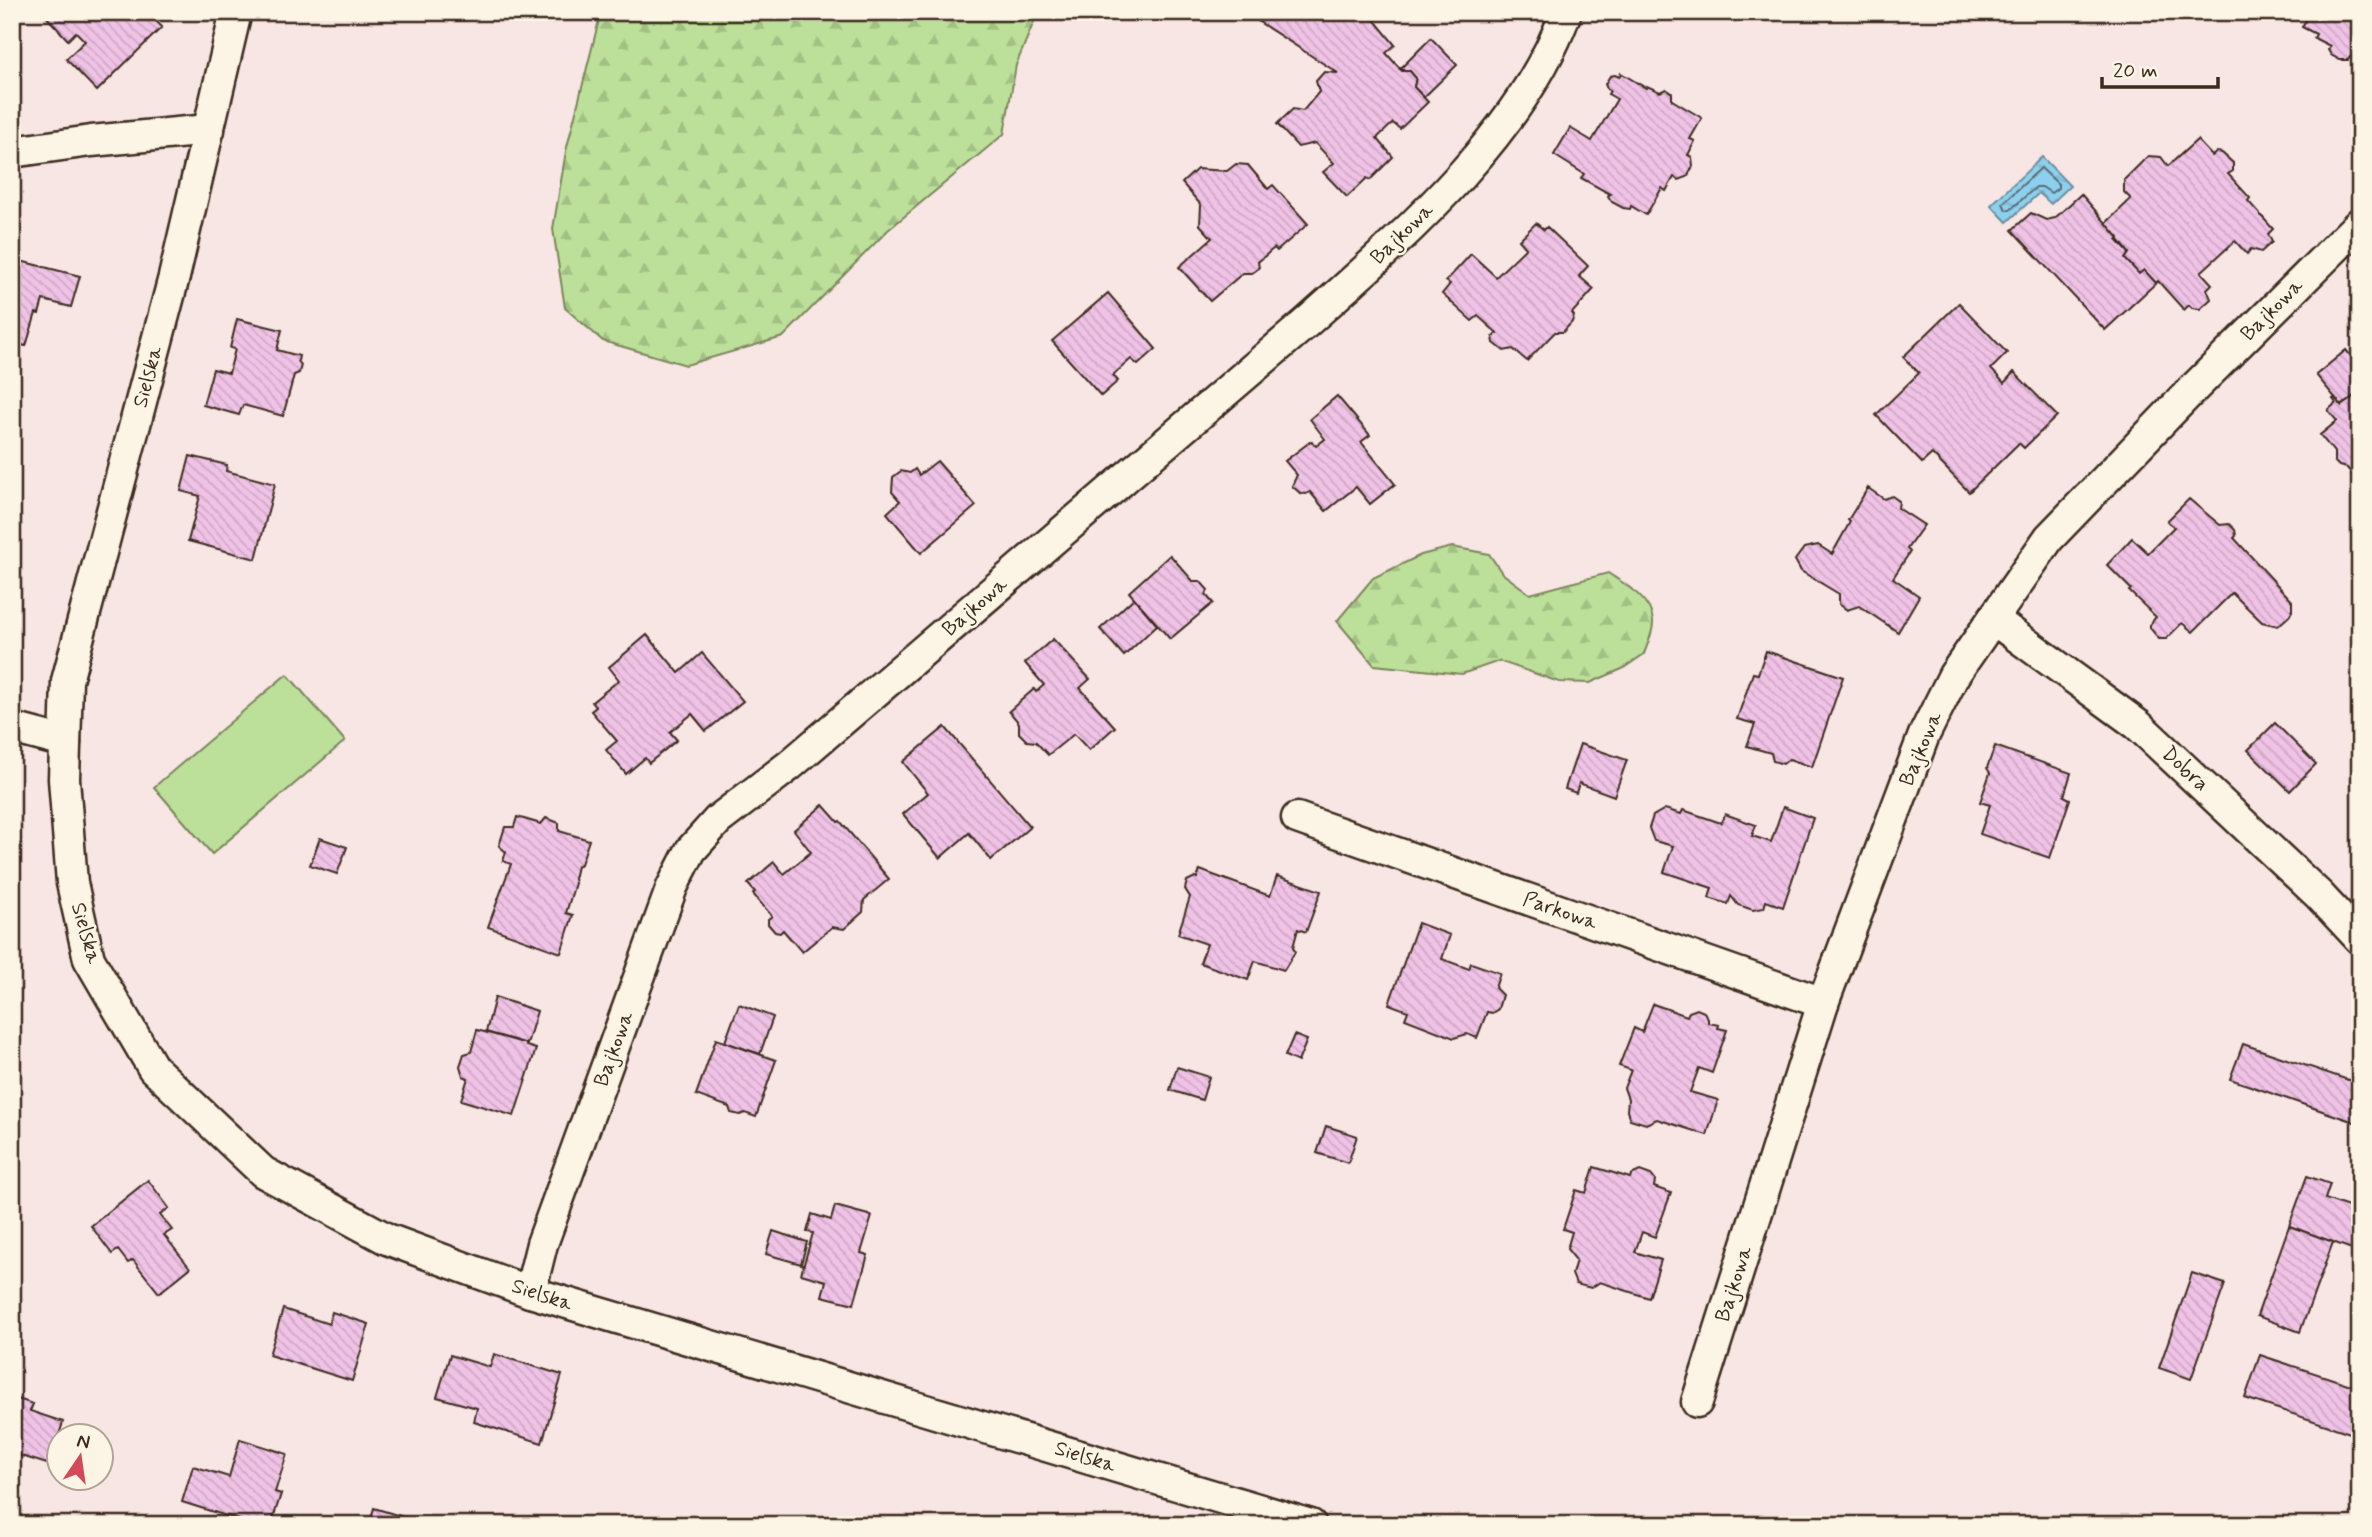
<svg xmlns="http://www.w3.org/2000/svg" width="2372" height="1537" viewBox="0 0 2372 1537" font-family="Mynerve,sans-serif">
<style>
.forest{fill:url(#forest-firs);stroke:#7c855c;stroke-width:2}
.pitch{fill:#bce09a;stroke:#7c855c;stroke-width:2}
.water{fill:url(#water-ripples);stroke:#6c8e9b;stroke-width:2}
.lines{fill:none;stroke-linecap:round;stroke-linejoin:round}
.shore{stroke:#5b6c71;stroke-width:2}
.building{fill:url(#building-back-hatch);stroke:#3b2a1e;stroke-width:2}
.street-casing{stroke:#3b2a1e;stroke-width:35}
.street{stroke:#fcf5e5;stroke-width:30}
.labels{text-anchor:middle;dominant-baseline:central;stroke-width:5;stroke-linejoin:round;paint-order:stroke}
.street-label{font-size:21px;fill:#3b2a1e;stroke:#fcf5e5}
</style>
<defs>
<pattern id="forest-firs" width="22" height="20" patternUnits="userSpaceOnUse" patternTransform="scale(1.75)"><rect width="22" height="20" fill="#bce09a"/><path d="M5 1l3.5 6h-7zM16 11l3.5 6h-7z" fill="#a2c084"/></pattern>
<pattern id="water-ripples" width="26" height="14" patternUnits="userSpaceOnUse" patternTransform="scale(1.75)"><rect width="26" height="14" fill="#8cd0ee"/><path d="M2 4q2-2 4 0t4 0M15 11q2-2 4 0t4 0" fill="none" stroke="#7ab3cc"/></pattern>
<pattern id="building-back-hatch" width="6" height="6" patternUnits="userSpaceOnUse" patternTransform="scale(1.75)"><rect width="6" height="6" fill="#efc2e6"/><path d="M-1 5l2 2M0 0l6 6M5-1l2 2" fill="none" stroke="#cea7c5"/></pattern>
</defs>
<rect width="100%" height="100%" fill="#f8e6e5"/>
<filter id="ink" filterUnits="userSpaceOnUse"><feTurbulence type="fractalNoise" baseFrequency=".0143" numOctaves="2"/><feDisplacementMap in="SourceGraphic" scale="14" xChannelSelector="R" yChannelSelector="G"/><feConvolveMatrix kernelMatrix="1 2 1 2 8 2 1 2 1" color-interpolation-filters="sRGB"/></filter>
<g filter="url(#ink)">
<g class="forest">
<polygon points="601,12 1038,12 1016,65 1004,134 888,230 783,337 686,365 603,341 565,308 553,229 566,151"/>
<path d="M 1452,547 L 1489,554 L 1502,573 L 1530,594 L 1608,573 C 1624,584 1651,598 1653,621 C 1654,631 1647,645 1644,654 L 1622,669 L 1590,683 L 1559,682 L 1499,661 L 1462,674 L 1374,665 L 1337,621 L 1373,578 L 1421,555 Z"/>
</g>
<polygon class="pitch" points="287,674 345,741 212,854 154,787"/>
<polygon class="water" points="2042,157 2070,186 2051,204 2039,193 2007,222 1991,205"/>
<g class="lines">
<polygon class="shore" points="2041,168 2058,184 2058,188 2051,193 2042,187 2036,187 2010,210 2006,210 2003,203"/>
</g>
<g class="building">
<polygon points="42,12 147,12 162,27 97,91 66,59 85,41 76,32 68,40"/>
<polygon points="1265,12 1368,12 1395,45 1386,53 1402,71 1410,71 1416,78 1414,87 1428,102 1400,129 1393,123 1377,138 1393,157 1370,180 1367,178 1347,197 1323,172 1334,163 1315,143 1298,147 1277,124 1293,109 1303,111 1319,92 1316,81 1324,72 1338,73 1259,22"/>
<polygon points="2310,12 2360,12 2360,62 2350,57 2348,60 2340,60 2331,55 2328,50 2330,46 2314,38 2316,34 2302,27"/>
<polygon points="1431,38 1457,65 1424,97 1414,87 1416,78 1410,71 1400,69"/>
<polygon points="1621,73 1646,88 1647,86 1660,92 1666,89 1672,93 1672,100 1702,118 1690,139 1695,141 1688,155 1692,157 1693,166 1687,177 1679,180 1674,177 1666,191 1662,188 1646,215 1631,206 1630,209 1623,208 1612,202 1608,196 1610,194 1581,178 1584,174 1554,155 1570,128 1592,141 1617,99 1608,94 1610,91 1607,89 1605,84 1610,76 1615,75 1619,77"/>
<polygon points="2197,140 2212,156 2217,152 2222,153 2233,163 2233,171 2228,174 2250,198 2248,201 2273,229 2268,234 2272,242 2261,252 2251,249 2247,254 2235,241 2201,272 2212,284 2207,289 2211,299 2200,309 2192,308 2189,305 2184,310 2158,281 2156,283 2144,270 2139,274 2125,259 2129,253 2106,223 2131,199 2124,192 2124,180 2148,156 2161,157 2168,166"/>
<polygon points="1236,164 1248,165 1268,189 1273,185 1308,224 1277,251 1274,248 1258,262 1259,268 1252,273 1243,273 1210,301 1179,267 1212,238 1200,225 1201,205 1182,183 1197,169 1227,171"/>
<polygon points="2081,194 2119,238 2117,240 2129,253 2125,259 2139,274 2144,270 2156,283 2105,330 2012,230 2031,213 2046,220 2055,218"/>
<polygon points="1536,223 1544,230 1547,227 1588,266 1579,276 1594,289 1572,313 1574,316 1572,322 1563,332 1555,332 1527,361 1513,349 1504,351 1494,343 1493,337 1497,333 1478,316 1472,321 1442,294 1450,284 1446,281 1471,254 1496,277 1526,248 1519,240"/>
<polygon points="12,259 80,276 71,307 43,300 39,314 36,313 26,346 12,343"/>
<polygon points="1108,293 1156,349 1138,365 1131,359 1113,375 1118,381 1101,396 1052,341"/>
<polygon points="1959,303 2007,353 1991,369 2004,383 2014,372 2057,416 2024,448 2019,443 1969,492 1932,454 1922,463 1876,415 1919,373 1903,357"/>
<polygon points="237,319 282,330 277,350 299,356 298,361 301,365 299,373 294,375 283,416 243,405 239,415 203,405 213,369 229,373 235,349 230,348"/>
<polygon points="2346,350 2360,367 2360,391 2342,406 2316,375"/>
<polygon points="2360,391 2360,467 2352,474 2347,468 2339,466 2334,461 2334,452 2320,435 2337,421 2328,410 2336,403 2333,399 2335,398 2342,406"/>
<polygon points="1337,396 1370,435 1361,442 1395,484 1370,504 1356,487 1326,511 1310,492 1306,494 1300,493 1292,486 1297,475 1285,461 1311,441 1316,446 1325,439 1310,419"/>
<polygon points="190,456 227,465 226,471 275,484 256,559 188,541 200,496 181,491"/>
<polygon points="937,461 976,506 921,553 887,513 900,501 892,492 893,477 901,471 910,473 915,469 919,475"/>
<polygon points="1868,488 1884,499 1892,496 1899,501 1898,508 1924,525 1907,549 1910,552 1893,578 1919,596 1898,632 1859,606 1847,610 1839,604 1839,594 1801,571 1795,560 1804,548 1818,545 1832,554 1850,522 1848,520"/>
<polygon points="2189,499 2220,525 2229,524 2235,530 2236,536 2234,538 2292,601 2292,611 2289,616 2278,626 2262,622 2232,593 2193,632 2182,623 2166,639 2159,639 2150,628 2150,624 2156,617 2129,591 2131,589 2107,565 2132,538 2148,553 2174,527 2167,521"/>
<polygon points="1170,555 1193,581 1200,581 1208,590 1206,595 1213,603 1170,639 1129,592"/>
<polygon points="1134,598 1157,625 1124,656 1100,629"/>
<polygon points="647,635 679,673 702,653 743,701 706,731 692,714 670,732 677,740 649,763 645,758 626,774 606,750 617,741 591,711 596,707 592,702 619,680 609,667"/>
<polygon points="1053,639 1090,679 1080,688 1115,727 1089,750 1074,734 1048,755 1036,742 1027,741 1019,733 1019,723 1009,711 1034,689 1036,692 1044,685 1025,663"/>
<polygon points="1766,651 1843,677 1812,767 1789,759 1783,764 1773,761 1771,753 1747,746 1755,724 1737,719 1753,673 1758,674"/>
<polygon points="2275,723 2316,764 2290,791 2248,750"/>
<polygon points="945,727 1030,827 991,860 969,833 940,858 903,814 928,793 903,762"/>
<polygon points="1580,744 1627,760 1614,796 1579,783 1576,793 1565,789"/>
<polygon points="1995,746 2071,773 2064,796 2070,799 2050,858 1980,834 1990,805 1980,802 1990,773 1987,768"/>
<polygon points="823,805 838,822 840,821 889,879 864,900 863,912 844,929 832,927 802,952 783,930 780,933 775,932 768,924 768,919 772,916 753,894 755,892 748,884 774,862 784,874 811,852 794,830"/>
<polygon points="1783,807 1813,818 1783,907 1766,901 1764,908 1753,910 1738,905 1731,896 1728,904 1709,898 1712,888 1664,872 1673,846 1654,841 1649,828 1653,816 1665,809 1681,814 1683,810 1721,823 1725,814 1756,825 1752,836 1771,842"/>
<polygon points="517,817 541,824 546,818 559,823 559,831 589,840 581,864 577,866 574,879 575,883 566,913 573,915 561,953 488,927 511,864 503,861 506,852 499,846 505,827 514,827"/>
<polygon points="320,838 347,847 337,874 310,865"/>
<polygon points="1200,870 1270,896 1277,876 1321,891 1306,932 1298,929 1293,947 1295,952 1284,970 1255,961 1248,980 1200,963 1207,944 1178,934 1190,897 1185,889 1187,881 1195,877 1197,878"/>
<polygon points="1418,923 1450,935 1442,959 1469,969 1471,963 1500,973 1495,988 1502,995 1498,1009 1492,1013 1487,1012 1477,1038 1467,1034 1454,1038 1405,1019 1408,1011 1389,1004"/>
<polygon points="495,997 537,1011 527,1044 486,1032"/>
<polygon points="739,1004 773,1017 760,1054 725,1042"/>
<polygon points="1653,1004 1687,1016 1689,1012 1697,1009 1704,1012 1708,1019 1708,1023 1719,1025 1718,1028 1727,1030 1712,1073 1699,1068 1690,1092 1718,1100 1707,1135 1657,1119 1646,1124 1630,1119 1627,1111 1628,1099 1624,1088 1631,1070 1619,1066 1634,1028 1642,1032"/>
<polygon points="477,1030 527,1044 526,1046 536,1049 514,1116 461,1100 468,1078 463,1076 460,1066 464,1054 471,1052"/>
<polygon points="1294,1035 1307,1040 1298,1062 1285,1056"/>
<polygon points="716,1039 776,1060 756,1117 745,1113 740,1115 731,1113 729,1107 696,1095"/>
<polygon points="2243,1044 2360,1084 2360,1124 2230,1079"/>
<polygon points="1177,1067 1209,1077 1202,1100 1170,1090"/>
<polygon points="1326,1126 1357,1136 1348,1163 1317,1153"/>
<polygon points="1594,1167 1630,1178 1631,1175 1640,1171 1651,1175 1655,1180 1654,1187 1671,1193 1655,1237 1642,1232 1635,1252 1661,1260 1649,1298 1600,1282 1591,1288 1576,1284 1572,1274 1576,1260 1567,1249 1572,1232 1563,1229 1576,1190 1586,1193"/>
<polygon points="2307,1176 2330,1184 2325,1199 2360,1211 2360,1252 2289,1226"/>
<polygon points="148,1180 169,1208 160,1215 172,1230 164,1235 190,1268 159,1293 133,1260 128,1263 118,1250 112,1254 91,1226"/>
<polygon points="835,1206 872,1216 861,1253 868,1255 854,1304 822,1296 826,1281 801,1274 813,1233 807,1232 812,1214 831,1220"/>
<polygon points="2289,1226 2333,1242 2300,1332 2257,1316"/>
<polygon points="773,1231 807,1242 801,1264 766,1254"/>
<polygon points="2192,1273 2225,1284 2191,1379 2159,1368"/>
<polygon points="283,1309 329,1324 332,1312 369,1324 352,1381 269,1355"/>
<polygon points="494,1354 562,1375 542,1443 474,1422 477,1408 437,1397 450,1355 490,1367"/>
<polygon points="2260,1355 2360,1388 2360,1405 2350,1433 2245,1398"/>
<polygon points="12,1397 33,1404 30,1411 63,1422 50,1465 12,1453"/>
<polygon points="240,1439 287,1454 275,1492 281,1494 271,1525 255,1525 182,1502 193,1466 229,1477"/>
<polygon points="374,1508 430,1525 369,1525"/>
</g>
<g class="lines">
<defs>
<g id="street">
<polyline points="236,12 174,277 67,681 64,779 72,883 89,959 153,1068 263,1172 387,1239 530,1292 1311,1525"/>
<polyline points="12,150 19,151 91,141 209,130"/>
<polyline points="1993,619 2138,725 2319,895 2360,939"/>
<polyline points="12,728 65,742"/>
<polyline points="1297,818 1823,1003"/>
<path d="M 530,1292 L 542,1244 L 672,887 L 691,850 L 718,820 L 790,765 L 1306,323 C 1400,239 1523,134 1566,12"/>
<polyline points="1697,1402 1823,1003 1924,735 1954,675 2049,538 2186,396 2360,223"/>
</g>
</defs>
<use href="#street" class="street-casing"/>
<use href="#street" class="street"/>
</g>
</g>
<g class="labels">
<g class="street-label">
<text transform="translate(1402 234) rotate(-44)">Bajkowa</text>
<text transform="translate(2272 310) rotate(-45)">Bajkowa</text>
<text transform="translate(148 377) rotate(-75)">Sielska</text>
<text transform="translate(975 607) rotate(-41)">Bajkowa</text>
<text transform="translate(1921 749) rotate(-67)">Bajkowa</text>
<text transform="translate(2185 769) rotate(43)">Dobra</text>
<text transform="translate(1560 911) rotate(19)">Parkowa</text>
<text transform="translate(86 933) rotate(74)">Sielska</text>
<text transform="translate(614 1049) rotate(-70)">Bajkowa</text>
<text transform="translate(1734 1284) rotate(-72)">Bajkowa</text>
<text transform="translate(542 1295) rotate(18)">Sielska</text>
<text transform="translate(1085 1457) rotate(17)">Sielska</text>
</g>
</g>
<rect width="2372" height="1537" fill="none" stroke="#fcf5e5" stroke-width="42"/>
<rect x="21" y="21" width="2330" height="1495" fill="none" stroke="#3b2a1e" stroke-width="2.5" filter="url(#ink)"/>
<g transform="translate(80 1457) rotate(13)"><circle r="33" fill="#fcf5e5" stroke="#afa495" stroke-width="2"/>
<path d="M0-5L12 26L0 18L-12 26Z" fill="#d1495b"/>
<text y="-10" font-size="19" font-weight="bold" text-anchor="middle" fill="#3b2a1e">N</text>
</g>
<path d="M2102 77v10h116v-10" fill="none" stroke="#3b2a1e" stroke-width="3.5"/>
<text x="2113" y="77" font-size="21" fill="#3b2a1e" stroke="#fcf5e5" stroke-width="5" paint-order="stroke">20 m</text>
</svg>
